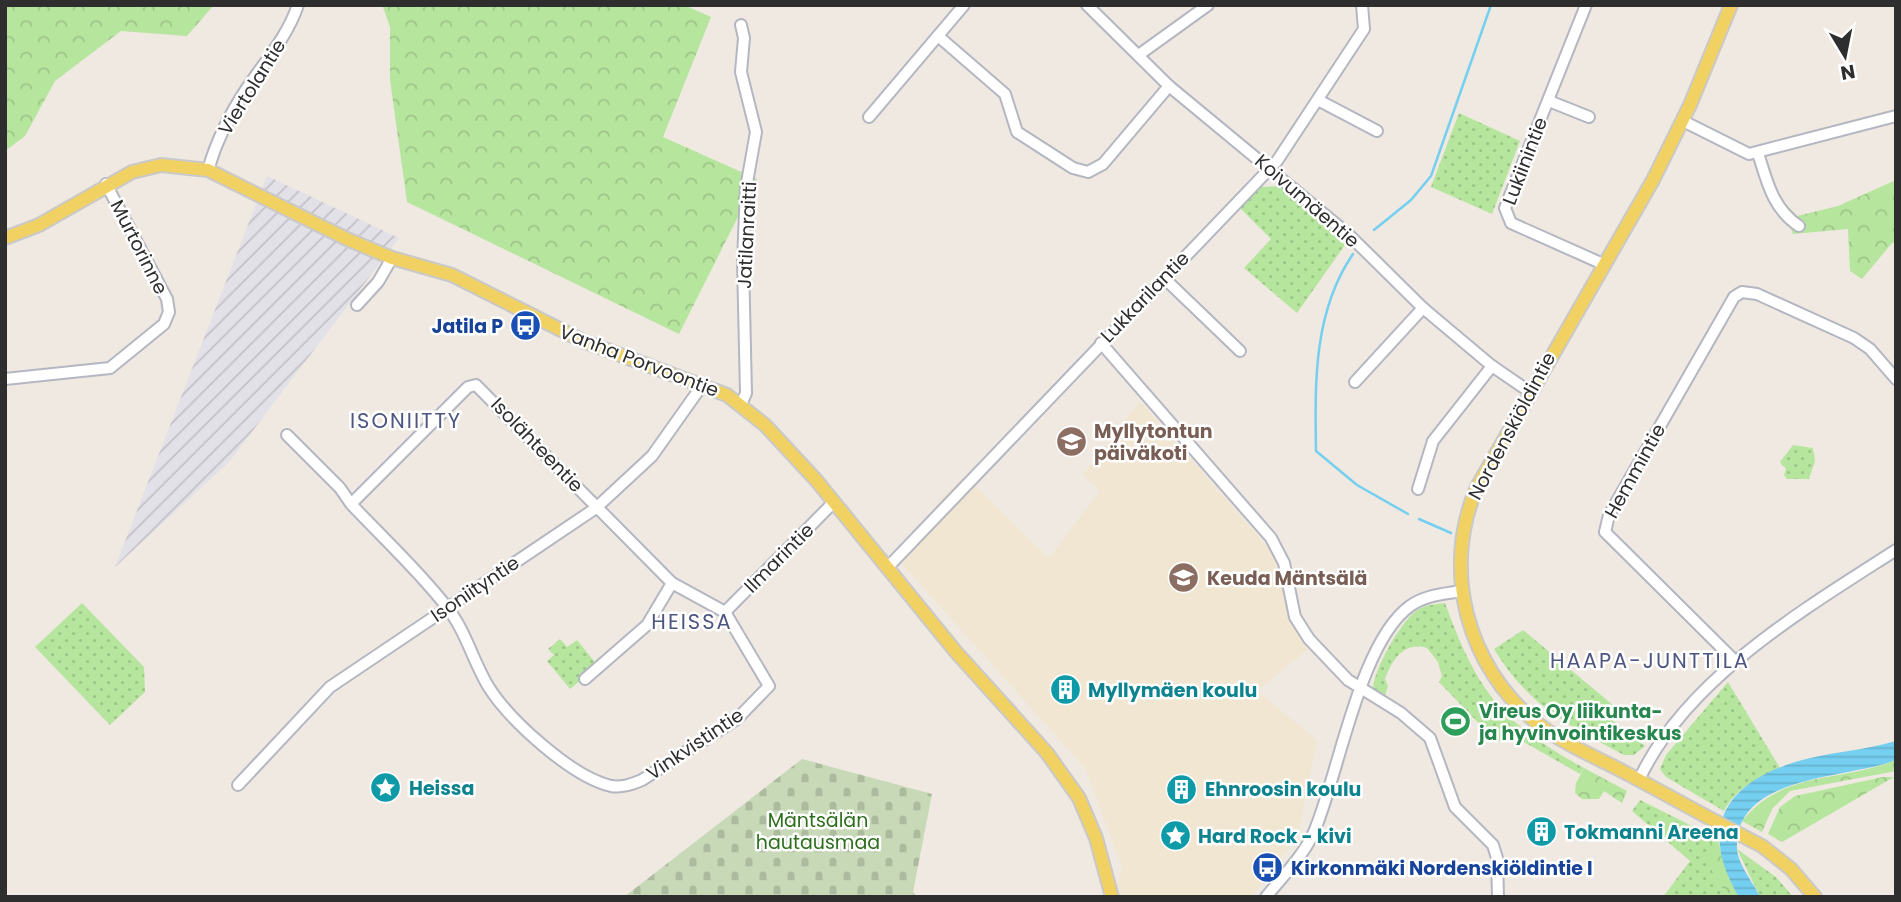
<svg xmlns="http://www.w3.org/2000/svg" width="1901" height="902" viewBox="0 0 1901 902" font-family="Poppins,sans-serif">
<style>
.industrial{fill:url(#industrial-furrows)}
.education{fill:#f0e6d1}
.grass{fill:url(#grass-dots)}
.forest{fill:url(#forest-crowns)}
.cemetery{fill:url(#cemetery-stones)}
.water{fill:url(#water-rules)}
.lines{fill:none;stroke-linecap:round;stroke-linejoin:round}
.stream{stroke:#75cff0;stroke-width:2.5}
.minor-casing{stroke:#b4b7c1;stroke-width:14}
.major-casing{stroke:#c9c9c9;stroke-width:16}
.minor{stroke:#fff;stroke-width:10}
.major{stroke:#f2d163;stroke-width:12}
.labels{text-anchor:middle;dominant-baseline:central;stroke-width:5;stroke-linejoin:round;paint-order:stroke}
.street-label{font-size:19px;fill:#2e2e2e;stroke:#fff}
.transit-label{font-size:19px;font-weight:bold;fill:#164399;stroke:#fff;text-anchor:end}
.education-label{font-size:19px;font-weight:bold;fill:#785e54;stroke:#fff;text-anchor:start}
.culture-label{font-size:19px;font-weight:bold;fill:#0d838f;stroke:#fff;text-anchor:start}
.leisure-label{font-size:19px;font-weight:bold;fill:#27864d;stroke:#fff;text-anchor:start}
.park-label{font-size:19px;fill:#2c6e1b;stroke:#fff}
.neighbourhood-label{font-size:21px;letter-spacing:2px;fill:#4d5680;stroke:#fff}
</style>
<defs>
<pattern id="industrial-furrows" width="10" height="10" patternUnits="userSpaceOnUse" patternTransform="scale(1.75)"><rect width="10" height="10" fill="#e3e1e8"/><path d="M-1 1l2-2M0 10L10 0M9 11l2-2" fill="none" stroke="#c3c1c7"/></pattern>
<pattern id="grass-dots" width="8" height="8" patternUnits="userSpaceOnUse" patternTransform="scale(1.75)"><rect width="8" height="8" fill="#b6e59e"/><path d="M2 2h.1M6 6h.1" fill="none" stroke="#9dc588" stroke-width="1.8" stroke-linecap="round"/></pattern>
<pattern id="forest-crowns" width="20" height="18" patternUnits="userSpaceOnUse" patternTransform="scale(1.75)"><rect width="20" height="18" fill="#b6e59e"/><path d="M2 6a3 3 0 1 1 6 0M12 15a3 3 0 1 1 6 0" fill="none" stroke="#9dc588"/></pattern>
<pattern id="cemetery-stones" width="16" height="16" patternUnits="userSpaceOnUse" patternTransform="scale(1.75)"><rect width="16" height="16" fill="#c8d9b8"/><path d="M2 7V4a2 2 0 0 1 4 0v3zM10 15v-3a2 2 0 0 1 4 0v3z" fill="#acbb9e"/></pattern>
<pattern id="water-rules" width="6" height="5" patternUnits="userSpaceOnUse" patternTransform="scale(1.75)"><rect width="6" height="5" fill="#75cff0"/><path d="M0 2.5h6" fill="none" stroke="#66b2ce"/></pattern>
</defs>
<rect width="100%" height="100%" fill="#efe9e1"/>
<polygon class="industrial" points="267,176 399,238 229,462 115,567"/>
<polygon class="education" points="1140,401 1272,552 1292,619 1308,649 1257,691 1317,740 1298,836 1251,897 1121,897 1118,884 1122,866 1085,768 901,563 941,499 965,476 1049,558 1100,491 1083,475"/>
<g class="grass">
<polygon points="1459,113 1520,141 1492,214 1431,187"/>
<polygon points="1283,186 1347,242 1297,313 1244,268 1271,239 1240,208 1260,187"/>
<polygon points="1793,445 1813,448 1815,461 1809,479 1787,479 1784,475 1786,469 1780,462"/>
<polygon points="82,603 144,667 145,692 110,725 35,647"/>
<path d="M 1445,603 C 1477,691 1501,723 1584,768 L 1580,774 L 1517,738 L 1497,742 L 1439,682 L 1442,676 L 1438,662 L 1427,648 C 1404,641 1392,660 1385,679 L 1388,686 L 1385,696 L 1373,689 C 1373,671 1402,618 1419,609 C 1426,605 1437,604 1445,603 Z"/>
<path d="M 1523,630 L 1614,706 L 1607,716 L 1645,746 L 1634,755 L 1624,755 C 1568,725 1528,705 1494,649 Z"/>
<polygon points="560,639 567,647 577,640 598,666 570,689 547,661 554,655 548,649"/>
<path d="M 1728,682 L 1780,768 C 1758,778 1735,789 1724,811 L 1666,777 L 1660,769 L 1666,755 Z"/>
<polygon points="1640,800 1712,836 1718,844 1739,897 1663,897 1690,861 1632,811"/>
<polygon points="1737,849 1776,877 1793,897 1760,897"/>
</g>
<g class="forest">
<polygon points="5,5 214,5 187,36 121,31 55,81 25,136 5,151"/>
<polygon points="378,5 684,5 711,17 663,137 757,179 679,334 407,202 390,80 390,27 383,7"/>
<polygon points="1896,180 1896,243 1892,243 1862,279 1850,271 1848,229 1793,234 1779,197 1797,216 1838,206"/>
<path d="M 1896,760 L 1896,771 L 1790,791 L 1772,809 L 1762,832 L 1742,821 C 1785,769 1840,783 1896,760 Z"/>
<polygon points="1584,768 1627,791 1622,803 1604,791 1599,799 1582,799 1575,793 1576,783"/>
<polygon points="1883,777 1894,777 1782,842 1768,834 1780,807 1795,796"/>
<polygon points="1711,836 1718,839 1724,867 1739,897 1728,897 1706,861"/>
</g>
<polygon class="cemetery" points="802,759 932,794 913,892 917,897 624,897"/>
<path class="water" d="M 1896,741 L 1896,760 C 1849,779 1733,774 1737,849 C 1738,865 1754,883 1760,897 L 1739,897 C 1699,830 1722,785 1795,762 C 1827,752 1863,751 1896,741 Z"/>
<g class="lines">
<g class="stream">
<polyline points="1374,230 1411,200 1431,176 1491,5"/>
<path d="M 1353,254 C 1313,312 1315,384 1316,451 L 1357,485 L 1408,514"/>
<polyline points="1419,519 1451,533"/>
</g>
<defs>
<g id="minor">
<polyline points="1087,5 1169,86 1348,234 1423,308 1492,366 1530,392"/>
<polyline points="1586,5 1505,208 1511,223 1603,264"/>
<polyline points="741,25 744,38 741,72 756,132 746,188 743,261 746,393 741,405"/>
<polyline points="938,36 1005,94 1017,132 1073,168 1088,172 1103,164 1169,86"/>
<polyline points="1140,54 1208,5"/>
<polyline points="1318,100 1377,131"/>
<polyline points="1549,101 1589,117"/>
<polyline points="869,117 964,5"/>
<polyline points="1683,121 1749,154 1896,116"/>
<path d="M 1758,153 C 1767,182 1773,209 1799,226"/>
<path d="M 208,170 C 216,142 231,112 247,88 C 266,60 287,37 298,5"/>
<polyline points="1164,278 1240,351"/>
<polyline points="357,305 378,282 392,258"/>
<polyline points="1101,343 1271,538 1284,563 1295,617 1309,639 1348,680 1401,713 1430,738 1455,807 1493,845 1497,858 1498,897"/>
<polyline points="5,379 110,368 164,324 169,312 167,299 106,184"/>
<polyline points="1355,382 1423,308"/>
<path d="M 287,435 L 340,488 L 351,504 C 383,538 418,570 446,606 C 465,629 473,661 488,686 C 509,720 572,777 611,786 C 622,788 632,784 642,780 L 738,718 L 769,686 L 725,612 L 672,583 L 476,385 L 468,387 L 351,504"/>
<polyline points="1418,489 1433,441 1492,366"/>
<polyline points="889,566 1277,161 1364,29 1362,5"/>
<polyline points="725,612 833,503"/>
<polyline points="1734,660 1605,532 1609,515 1734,297 1742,292 1757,294 1854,338 1870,349 1896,379"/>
<polyline points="585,679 647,625 672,583"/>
<path d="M 1639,780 C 1685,679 1806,608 1896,550"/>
<polyline points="238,785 330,687 596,508 652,456 703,384"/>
<path d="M 1266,897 C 1282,877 1304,855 1314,832 C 1339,774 1359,643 1410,606 C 1425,595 1444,594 1461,591"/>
</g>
<g id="major">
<path d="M 1731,5 L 1690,105 L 1653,180 L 1477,487 C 1441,570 1467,667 1537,723 C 1563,744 1596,757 1626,773 C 1671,797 1716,822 1762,846 L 1791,869 L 1815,897"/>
<polyline points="5,238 39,225 132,172 161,165 208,170 349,240 392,258 452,275 583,341 727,395 765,425 816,480 956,652 1047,753 1079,798 1096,838 1112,897"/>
</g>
</defs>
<use href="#minor" class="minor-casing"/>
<use href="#major" class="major-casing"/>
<use href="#minor" class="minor"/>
<use href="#major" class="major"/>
</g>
<defs>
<symbol id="bus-disc" viewBox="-11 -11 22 22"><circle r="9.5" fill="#1a4fb4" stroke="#fff"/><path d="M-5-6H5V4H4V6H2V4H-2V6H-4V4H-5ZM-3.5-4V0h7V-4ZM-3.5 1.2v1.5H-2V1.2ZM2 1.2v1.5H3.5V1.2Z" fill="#fff"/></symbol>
<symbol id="school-disc" viewBox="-11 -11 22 22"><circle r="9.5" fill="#8d6e63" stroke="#fff"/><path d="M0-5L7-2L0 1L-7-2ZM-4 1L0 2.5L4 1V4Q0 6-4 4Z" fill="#fff"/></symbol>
<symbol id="building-disc" viewBox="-11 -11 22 22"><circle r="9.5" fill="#0f9aa8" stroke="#fff"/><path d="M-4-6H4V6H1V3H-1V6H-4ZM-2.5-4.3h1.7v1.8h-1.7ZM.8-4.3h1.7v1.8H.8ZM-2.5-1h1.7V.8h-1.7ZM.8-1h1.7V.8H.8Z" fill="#fff"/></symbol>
<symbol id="stadium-disc" viewBox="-11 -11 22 22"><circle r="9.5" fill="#2e9e5b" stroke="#fff"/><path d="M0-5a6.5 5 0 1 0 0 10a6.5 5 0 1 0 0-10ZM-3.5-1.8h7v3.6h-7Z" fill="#fff"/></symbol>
<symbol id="sight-disc" viewBox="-11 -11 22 22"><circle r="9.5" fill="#0f9aa8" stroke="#fff"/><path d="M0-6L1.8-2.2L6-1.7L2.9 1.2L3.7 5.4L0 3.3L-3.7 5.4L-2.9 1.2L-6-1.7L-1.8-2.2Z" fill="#fff"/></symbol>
</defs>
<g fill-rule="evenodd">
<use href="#bus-disc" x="508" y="308" width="35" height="35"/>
<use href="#school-disc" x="1054" y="424" width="35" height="35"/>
<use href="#school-disc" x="1166" y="560" width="35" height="35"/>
<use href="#building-disc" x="1048" y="672" width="35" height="35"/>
<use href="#stadium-disc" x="1438" y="704" width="35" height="35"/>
<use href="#sight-disc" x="368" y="770" width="35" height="35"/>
<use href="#building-disc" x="1164" y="772" width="35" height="35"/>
<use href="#building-disc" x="1524" y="814" width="35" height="35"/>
<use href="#sight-disc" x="1158" y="818" width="35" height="35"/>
<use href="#bus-disc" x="1250" y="850" width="35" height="35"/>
</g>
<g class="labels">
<g class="street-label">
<text transform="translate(252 87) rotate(-58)">Viertolantie</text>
<text transform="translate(1525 161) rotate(-69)">Lukiinintie</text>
<text transform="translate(1307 201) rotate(41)">Koivumäentie</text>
<text transform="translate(747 235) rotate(-87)">Jatilanraitti</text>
<text transform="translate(139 247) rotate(63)">Murtorinne</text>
<text transform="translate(1145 297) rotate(-46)">Lukkarilantie</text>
<text transform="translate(639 361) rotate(21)">Vanha Porvoontie</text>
<text transform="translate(1512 426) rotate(-62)">Nordenskiöldintie</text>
<text transform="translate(537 445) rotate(46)">Isolähteentie</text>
<text transform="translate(1635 471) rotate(-61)">Hemmintie</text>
<text transform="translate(779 558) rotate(-45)">Ilmarintie</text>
<text transform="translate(475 589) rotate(-34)">Isoniityntie</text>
<text transform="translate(695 744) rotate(-34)">Vinkvistintie</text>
</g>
<g class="transit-label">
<text x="503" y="326">Jatila P</text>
<text x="1291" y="868" text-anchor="start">Kirkonmäki Nordenskiöldintie I</text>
</g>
<g class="education-label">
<text x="1094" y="431">Myllytontun<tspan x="1094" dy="22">päiväkoti</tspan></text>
<text x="1207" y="578">Keuda Mäntsälä</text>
</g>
<g class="culture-label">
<text x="1088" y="690">Myllymäen koulu</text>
<text x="409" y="788">Heissa</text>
<text x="1205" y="789">Ehnroosin koulu</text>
<text x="1564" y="832">Tokmanni Areena</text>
<text x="1198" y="836">Hard Rock - kivi</text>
</g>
<g class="leisure-label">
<text x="1479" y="711">Vireus Oy liikunta-<tspan x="1479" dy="22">ja hyvinvointikeskus</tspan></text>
</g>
<g class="park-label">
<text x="818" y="820">Mäntsälän<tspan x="818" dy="22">hautausmaa</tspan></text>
</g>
<g class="neighbourhood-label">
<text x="406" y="420">ISONIITTY</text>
<text x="692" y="621">HEISSA</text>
<text x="1650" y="660">HAAPA-JUNTTILA</text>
</g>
</g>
<rect width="1901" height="902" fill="none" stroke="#2e2e2e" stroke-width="14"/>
<g transform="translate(1845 56) rotate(170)" stroke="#ffffff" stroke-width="5" paint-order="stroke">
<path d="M0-5L12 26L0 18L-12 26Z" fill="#2e2e2e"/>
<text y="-10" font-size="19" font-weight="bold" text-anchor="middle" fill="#2e2e2e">N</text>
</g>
</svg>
